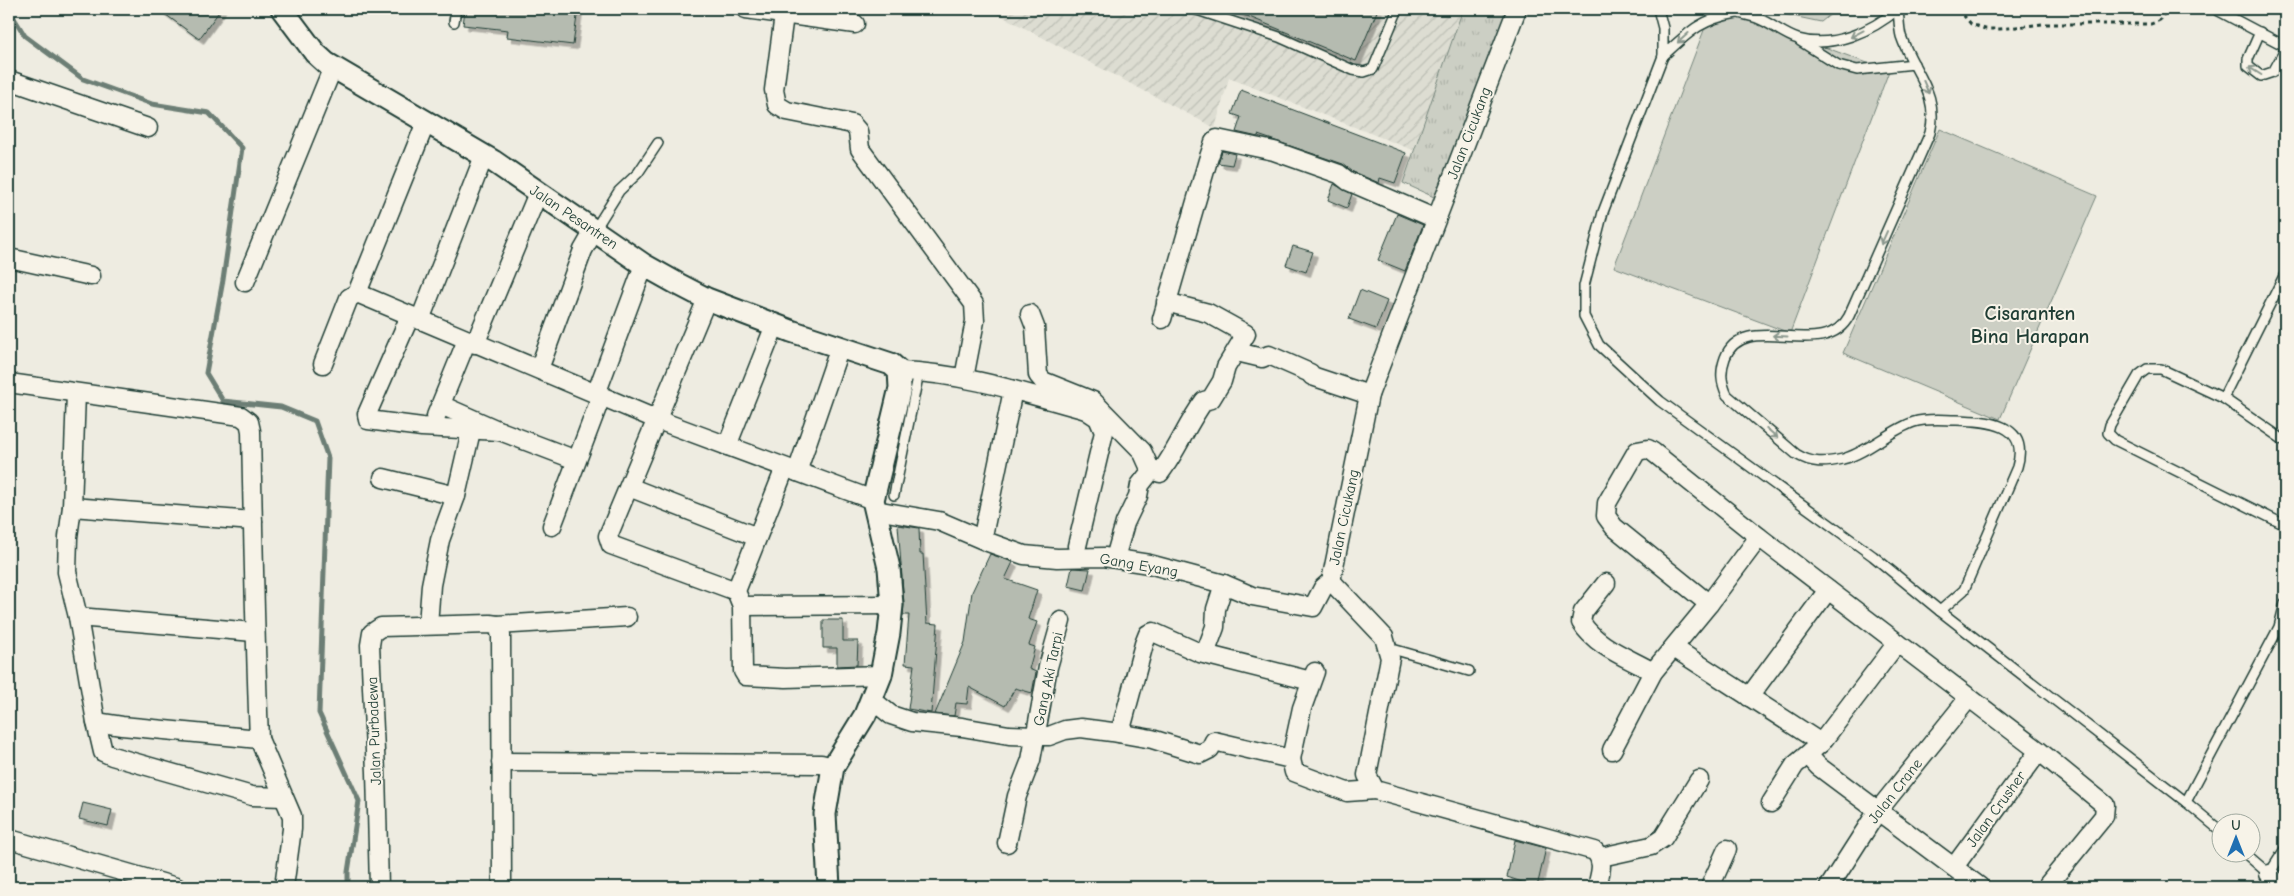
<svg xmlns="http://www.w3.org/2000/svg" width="2294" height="896" viewBox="0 0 2294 896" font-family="'Comic Neue',sans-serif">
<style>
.built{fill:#ddddd2}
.industrial{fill:url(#industrial-furrows)}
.park{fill:url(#park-tufts);stroke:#76867c}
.garden{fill:#cccfc4;stroke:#76867c}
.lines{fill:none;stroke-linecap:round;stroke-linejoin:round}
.stream{stroke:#6c7e74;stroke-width:5}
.building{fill:#b5bbb0;stroke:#1f3d34;filter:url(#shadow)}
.service-casing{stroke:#1f3d34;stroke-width:12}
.minor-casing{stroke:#1f3d34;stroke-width:21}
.tertiary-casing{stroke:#1f3d34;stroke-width:25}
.path{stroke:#1f3d34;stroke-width:3;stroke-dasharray:4 4;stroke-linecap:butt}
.service{stroke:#f7f3e8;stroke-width:9}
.minor{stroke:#f7f3e8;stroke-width:18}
.tertiary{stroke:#f7f3e8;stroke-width:21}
.oneway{stroke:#8b988e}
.labels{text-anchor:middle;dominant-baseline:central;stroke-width:4;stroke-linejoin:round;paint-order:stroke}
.street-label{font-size:15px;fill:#1f3d34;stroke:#f7f3e8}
.district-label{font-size:20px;font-weight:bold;fill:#1f3d34;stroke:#f7f3e8}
</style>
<defs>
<pattern id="industrial-furrows" width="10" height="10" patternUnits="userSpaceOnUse" patternTransform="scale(1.25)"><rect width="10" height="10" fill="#ddddd2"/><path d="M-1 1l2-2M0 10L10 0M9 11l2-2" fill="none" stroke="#bdbfb5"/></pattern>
<pattern id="park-tufts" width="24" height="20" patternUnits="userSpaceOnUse" patternTransform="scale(1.25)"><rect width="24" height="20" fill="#cccfc4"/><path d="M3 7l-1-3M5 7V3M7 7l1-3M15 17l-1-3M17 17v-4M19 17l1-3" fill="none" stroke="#afb3a9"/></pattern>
<filter id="shadow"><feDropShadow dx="4.5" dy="4.5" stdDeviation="0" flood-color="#0004"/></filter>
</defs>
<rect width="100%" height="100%" fill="#eeece1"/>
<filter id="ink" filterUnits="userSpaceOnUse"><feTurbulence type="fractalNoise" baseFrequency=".02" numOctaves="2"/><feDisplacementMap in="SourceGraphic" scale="10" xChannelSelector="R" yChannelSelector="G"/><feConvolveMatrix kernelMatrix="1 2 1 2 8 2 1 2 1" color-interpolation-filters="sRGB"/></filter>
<g filter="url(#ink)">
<polygon class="built" points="157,9 229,9 205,43"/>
<polygon class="industrial" points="988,9 1509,9 1450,58 1413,150 1229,78 1215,128"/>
<polygon class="park" points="1463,9 1514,9 1445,202 1403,183"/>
<g class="garden">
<polygon points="1712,9 1722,9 1889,71 1790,333 1614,267"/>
<polygon points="1760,9 1837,9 1821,22"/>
<polygon points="1940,129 2097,196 2000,419 1843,353"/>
</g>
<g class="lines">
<polyline class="stream" points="9,10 25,36 83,79 152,104 209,113 242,148 223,280 206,373 223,401 281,407 315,421 328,458 319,713 359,801 348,872 348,887"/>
</g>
<g class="building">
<polygon points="158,9 221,9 199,39"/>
<polygon points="465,9 578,9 573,45 507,37 508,30 463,25"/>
<polygon points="1230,9 1378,9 1356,61"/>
<polygon points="1241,90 1406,153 1395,183 1380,178 1379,183 1353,172 1343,164 1258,135 1258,137 1236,132 1241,117 1232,114"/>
<polygon points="1222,151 1235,154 1232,165 1218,163"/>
<polygon points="1334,184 1352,194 1347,208 1328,200"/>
<polygon points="1397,214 1423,225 1405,271 1378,260"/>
<polygon points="1293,246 1313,252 1306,272 1286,265"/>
<polygon points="1360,290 1387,301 1376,329 1349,319"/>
<polygon points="898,525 919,528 920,554 923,554 927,623 938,624 931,713 908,709 914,665 905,664 909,615 903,615 904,604"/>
<polygon points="990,554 1013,562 1005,579 1037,590 1028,619 1037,622 1029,645 1035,647 1029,669 1036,672 1032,693 1015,688 1005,706 969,687 967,704 956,703 954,716 935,714 965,642 972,592"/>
<polygon points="1072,568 1090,569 1085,590 1068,586"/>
<polygon points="823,620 843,620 843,641 858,641 857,665 837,666 837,648 823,648"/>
<polygon points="83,803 112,810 108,826 79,819"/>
<polygon points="1515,840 1546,848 1537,887 1507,877"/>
</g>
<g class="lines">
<defs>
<g id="service">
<polyline points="1194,9 1279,37 1353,70 1364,72 1373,69 1398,9"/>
<polyline points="1658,9 1663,28 1663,56 1603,212 1584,286 1584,316 1599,345 1660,401 1873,556 1940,611 2186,802 2222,832"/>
<path d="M 1727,9 C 1737,13 1747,15 1757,18 C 1771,23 1784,35 1798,39 C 1833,49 1872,31 1898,9"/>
<path d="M 1898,9 C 1899,18 1899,28 1901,36 C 1913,72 1940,93 1930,133 L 1849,316 C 1824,364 1743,308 1725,358 C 1720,372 1721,382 1727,395 L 1796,454 C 1812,464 1825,463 1843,459 C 1867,453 1890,430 1914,422 C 1927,418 1943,420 1956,420 C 1988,421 2030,423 2017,467 L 1964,590 L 1940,611"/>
<polyline points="2215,9 2285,46"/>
<polyline points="454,22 456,9"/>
<polyline points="2260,32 2248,59 2248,66 2261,76 2273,72 2285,50"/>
<polyline points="1800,41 1838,65 1857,70 1914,64"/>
<path d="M 1663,56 C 1689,32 1701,19 1737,13"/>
<polyline points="594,231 619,191 638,173 658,143"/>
<polyline points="2285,274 2223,398 2285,441"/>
<polyline points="2223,398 2161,369 2147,369 2139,375 2110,425 2108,433 2115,440 2285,525"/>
<polyline points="894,495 919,372"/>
<polyline points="1389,648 1469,671"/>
<polyline points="2186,802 2279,627 2285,603"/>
<polyline points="2246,854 2269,874 2285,849"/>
</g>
<g id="minor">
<polyline points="746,9 855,24"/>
<path d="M 1517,9 L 1369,395 L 1331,581 L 1384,637 L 1390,658 L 1367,775 L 1375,790 L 1595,851 C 1605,863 1600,873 1597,887"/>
<polyline points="784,15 774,90 777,105 787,111 852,124 858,131 860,149 974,304 975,321 964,378"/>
<polyline points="9,80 148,128"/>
<polyline points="9,258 91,276"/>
<polyline points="245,282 333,67"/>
<polyline points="357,293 658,420 873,500"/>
<polyline points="357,293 426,122"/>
<polyline points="707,299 608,536 611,545 736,591"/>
<polyline points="1030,314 1035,327 1038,375 1043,381 1093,401 1142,451 1151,471"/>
<polyline points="410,316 367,414 368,420 422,427 500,431"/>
<polyline points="1162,319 1208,160 1214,142 1217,139 1274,151 1339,174 1348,181 1436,219"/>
<polyline points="420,320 484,156"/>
<polyline points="475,344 538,193"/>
<polyline points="1237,352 1262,358 1269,355 1310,373 1312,376 1369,395"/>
<polyline points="323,364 349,298 357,293"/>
<polyline points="539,369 583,250 594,231"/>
<path d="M 899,371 C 964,373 1024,393 1086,410 L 1098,418 L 1104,432 L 1077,546"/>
<path d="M 9,383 L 241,416 L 249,422 L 251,431 C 253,533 255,636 259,739"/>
<polyline points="76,393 72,507 68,537 67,572 78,617 96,722 122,726 259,739 292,816 292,829 284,887"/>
<polyline points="596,394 644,265"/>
<polyline points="441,405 500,431 576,460"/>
<polyline points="436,416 467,340"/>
<polyline points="727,446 775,325"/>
<polyline points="785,468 736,591 742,606 743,671 746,676 786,678 881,675"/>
<polyline points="797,472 840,347"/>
<polyline points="383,478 456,496"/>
<polyline points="629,487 757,537"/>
<polyline points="72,507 253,521"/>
<polyline points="875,510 939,521 988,542 1024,555 1057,558 1104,557 1149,564 1224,584 1252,596 1313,607 1323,588 1331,581"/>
<polyline points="552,526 601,397"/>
<polyline points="984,531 1013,390"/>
<path d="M 1115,558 L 1125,523 L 1138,496 L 1140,485 L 1151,471 L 1156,470 L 1160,473 C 1177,451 1187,424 1204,401 L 1211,399 L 1222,381 L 1226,367 L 1246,334 L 1208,313 L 1166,302"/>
<path d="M 1606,583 L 1583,612 L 1581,622 C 1596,647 1629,658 1653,672"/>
<polyline points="1709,604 1614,527 1606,516 1607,503 1637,451 1648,449 1653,452 1759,537 2039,751 2105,805 2104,816 2046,887"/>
<polyline points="742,606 892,605"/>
<polyline points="78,617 254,632"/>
<polyline points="428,625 431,585 440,540 456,496 471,431"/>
<polyline points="497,625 627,617"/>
<polyline points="1674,648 1821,743 1795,765 1771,803"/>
<polyline points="1205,654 1215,627 1216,609 1224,584"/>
<polyline points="1749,697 1828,590"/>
<polyline points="871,699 891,715 912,722 962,727 1009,735 1036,736 1049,736 1065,730 1081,728 1112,732 1152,739 1200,754 1210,749 1214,741 1291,759 1294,772 1347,792 1375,790"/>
<polyline points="96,722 103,752 112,756 252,796 283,797"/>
<polyline points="1120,733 1144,644 1148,634 1153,632 1200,653 1311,681"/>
<polyline points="1821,743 1897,643"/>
<polyline points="1612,750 1653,672 1709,604 1759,537"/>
<polyline points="1808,755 1818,766 1980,887"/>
<polyline points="1291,759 1302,708 1315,672"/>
<polyline points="501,762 821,764 833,767"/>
<polyline points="13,840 176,887"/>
<polyline points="1007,843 1017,796 1031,760 1048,667 1061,621"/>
<polyline points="1601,857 1651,846 1663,838 1699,780"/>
<polyline points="1954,867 2039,751"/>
<polyline points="2269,874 2282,887"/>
<polyline points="379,887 376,772 370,645 372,633 381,627 490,624 497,625 501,635 502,887"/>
<polyline points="1710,887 1727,849"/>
<polyline points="1829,887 1877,812 1968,699"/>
</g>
<polyline id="tertiary" points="282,9 315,53 326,63 493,161 644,265 678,284 707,299 791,331 891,364 899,371 900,388 873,500 889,568 892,605 889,633 881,675 865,715 833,767 825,814 829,887"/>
</defs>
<use href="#service" class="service-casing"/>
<use href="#minor" class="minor-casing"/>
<use href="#tertiary" class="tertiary-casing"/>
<polyline class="path" points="1958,9 1971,24 1985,29 2000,29 2042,24 2151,24 2160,20 2167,9"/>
<use href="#service" class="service"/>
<use href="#minor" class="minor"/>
<use href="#tertiary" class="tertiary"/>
</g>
<defs><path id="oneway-shaft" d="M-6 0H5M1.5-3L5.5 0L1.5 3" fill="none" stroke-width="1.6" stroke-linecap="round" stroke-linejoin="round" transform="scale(1.25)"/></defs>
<g class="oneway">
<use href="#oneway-shaft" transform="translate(1857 34) rotate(152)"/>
<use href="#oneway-shaft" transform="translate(1683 38) rotate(138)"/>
<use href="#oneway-shaft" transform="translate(2255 71) rotate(-148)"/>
<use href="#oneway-shaft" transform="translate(1926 87) rotate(67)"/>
<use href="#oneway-shaft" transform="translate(1884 238) rotate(114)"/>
<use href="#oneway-shaft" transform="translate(1780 336) rotate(-177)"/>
<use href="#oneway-shaft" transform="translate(1772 433) rotate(41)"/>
</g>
</g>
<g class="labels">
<g class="street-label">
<text transform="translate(1469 133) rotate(-69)">Jalan Cicukang</text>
<text transform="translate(574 217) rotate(34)">Jalan Pesantren</text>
<text transform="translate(1344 517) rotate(-78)">Jalan Cicukang</text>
<text transform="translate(1139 565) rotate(10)">Gang Eyang</text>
<text transform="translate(1048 679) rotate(-78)">Gang Aki Tarpi</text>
<text transform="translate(374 731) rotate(-92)">Jalan Purbadewa</text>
<text transform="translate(1895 791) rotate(-52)">Jalan Crane</text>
<text transform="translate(1996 809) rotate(-54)">Jalan Crusher</text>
</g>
<g class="district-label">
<text x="2030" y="313">Cisaranten<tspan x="2030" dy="23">Bina Harapan</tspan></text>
</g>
</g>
<rect width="2294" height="896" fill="none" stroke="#f7f3e8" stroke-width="30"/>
<rect x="15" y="15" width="2264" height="866" fill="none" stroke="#1f3d34" stroke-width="2" filter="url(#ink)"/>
<g transform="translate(2236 838)"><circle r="24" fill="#f7f3e8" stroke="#a1aaa0"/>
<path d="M0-4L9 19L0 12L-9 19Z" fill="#1f6fb2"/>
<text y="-8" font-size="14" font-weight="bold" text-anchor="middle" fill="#1f3d34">U</text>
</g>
</svg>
